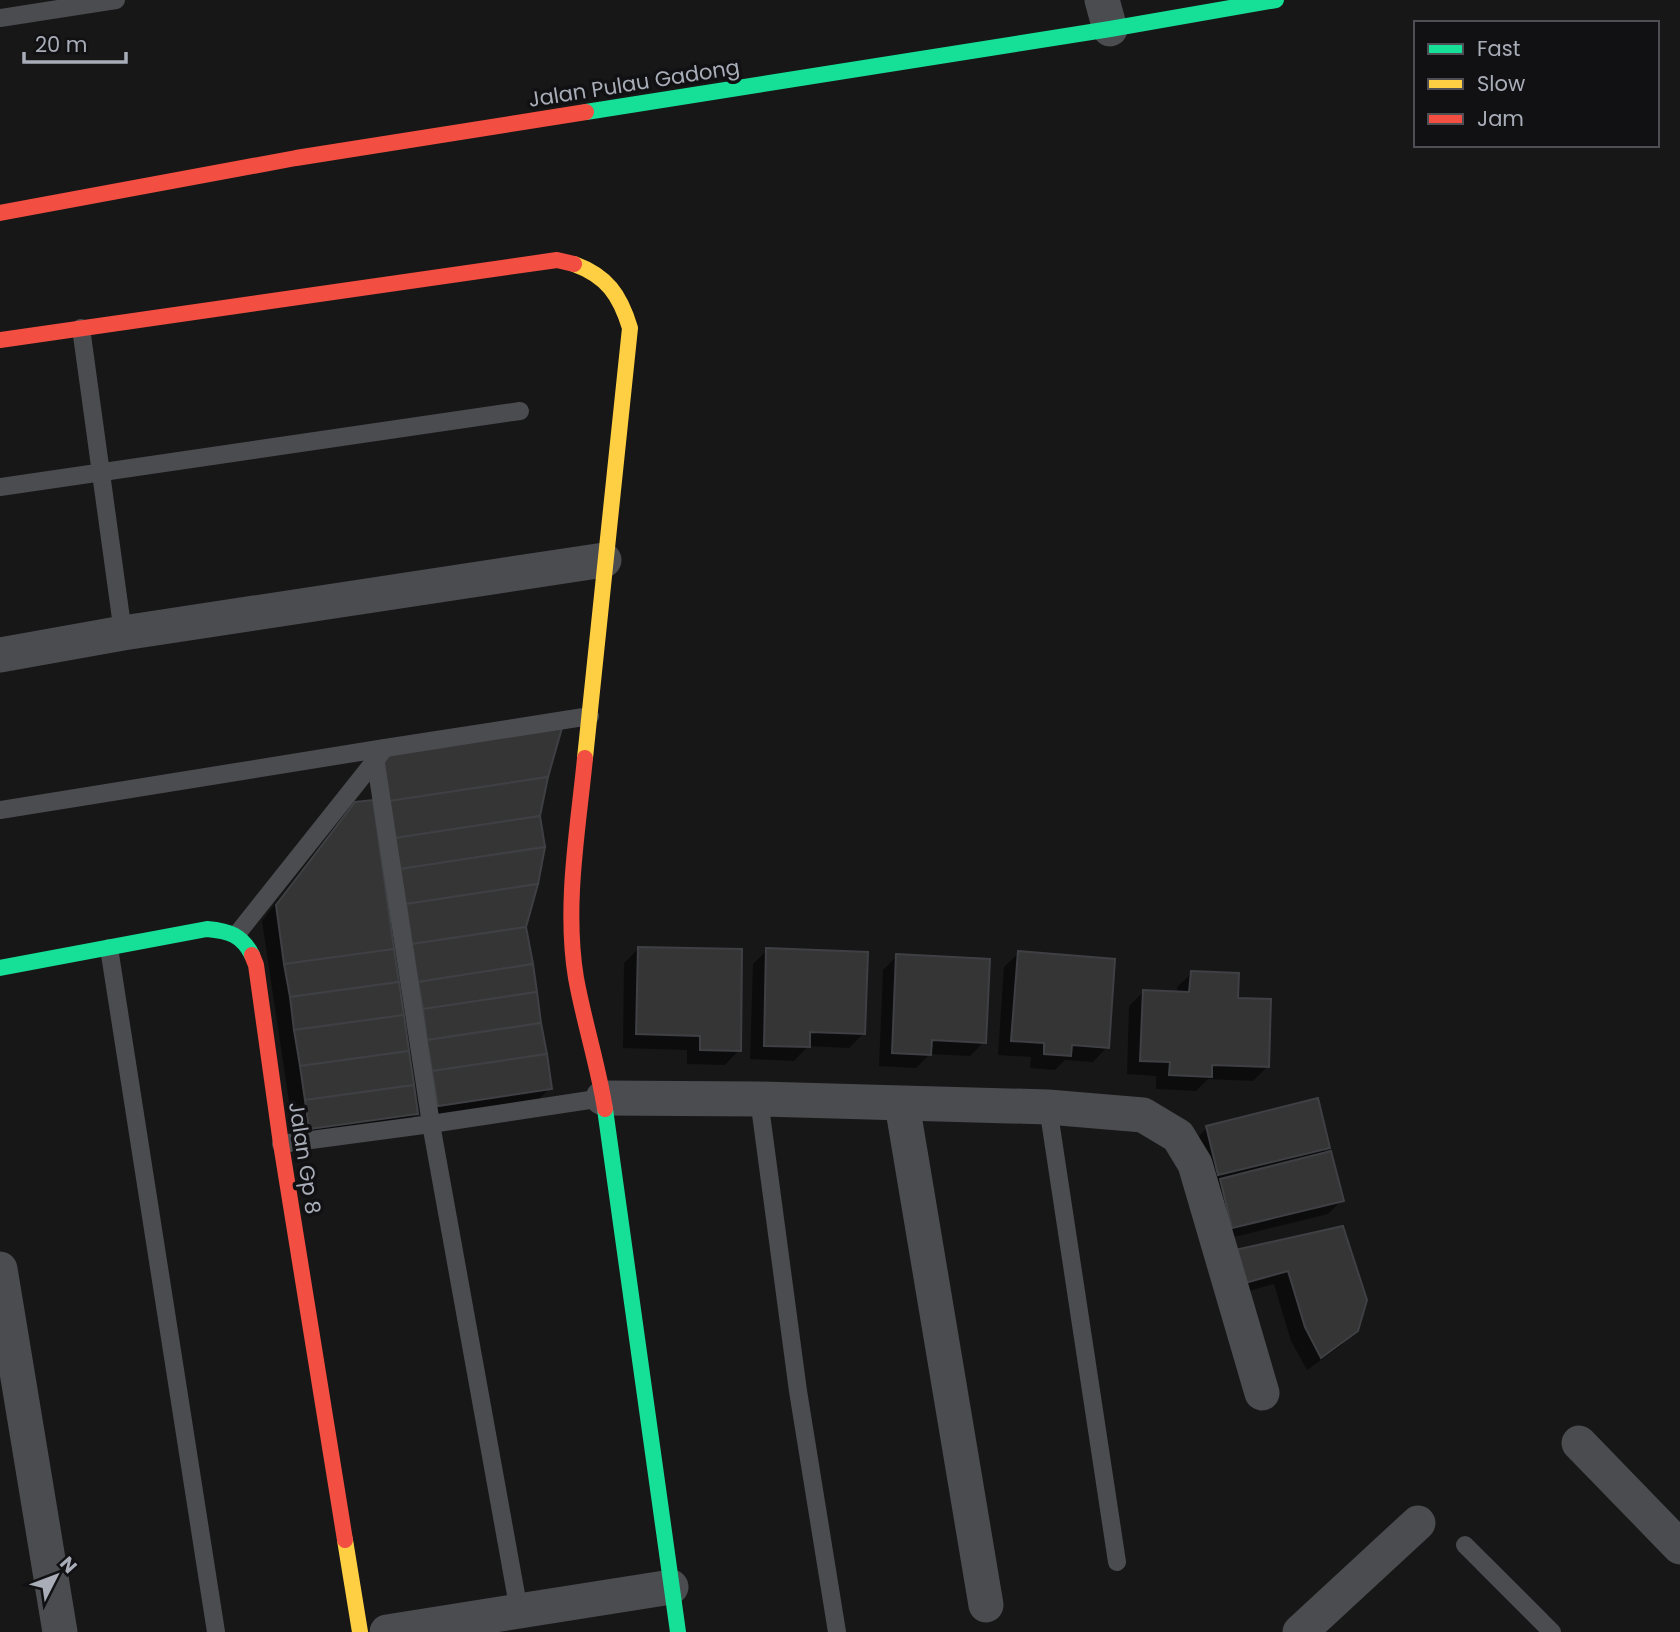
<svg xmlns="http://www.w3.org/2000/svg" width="1680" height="1632" viewBox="0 0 1680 1632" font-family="Poppins,sans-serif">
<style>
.shadow{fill:#0007}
.building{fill:#353536;stroke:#3f4043;stroke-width:2}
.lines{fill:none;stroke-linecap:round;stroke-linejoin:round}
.lane{stroke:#4b4c50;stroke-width:18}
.street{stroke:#4b4c50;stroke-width:35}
.fast{stroke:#16e098;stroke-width:16}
.slow{stroke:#ffcf43;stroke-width:16}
.jam{stroke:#f24e42;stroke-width:16}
.labels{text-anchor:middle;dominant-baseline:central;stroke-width:7;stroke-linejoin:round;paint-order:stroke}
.street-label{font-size:21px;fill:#a8adb8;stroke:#111113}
</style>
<rect width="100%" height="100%" fill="#171717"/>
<g class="shadow">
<polygon points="355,804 538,815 525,927 550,1088 535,1103 424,1119 387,887 384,888 416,1114 402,1128 295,1142 262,921 341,818"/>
<polygon points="638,949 739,1050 725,1065 687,1064 687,1050 623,1048 624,963"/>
<polygon points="767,950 863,1034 849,1048 808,1046 794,1061 750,1059 753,964"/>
<polygon points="1019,953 1107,1047 1093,1062 1065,1060 1055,1070 1030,1068 1031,1057 998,1055 1004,967"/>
<polygon points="897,956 984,1042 970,1056 930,1054 916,1068 879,1066 883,970"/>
<polygon points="1192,973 1236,1000 1267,1067 1253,1081 1208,1079 1196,1091 1156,1089 1156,1076 1127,1074 1129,1006 1143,992 1177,993 1177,987"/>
<polygon points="1207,1128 1328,1148 1320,1156 1342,1200 1328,1214 1218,1241 1193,1142"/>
<polygon points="1342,1228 1357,1330 1342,1345 1307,1370 1291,1341 1274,1284 1231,1296 1236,1252"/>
</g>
<g class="building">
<polygon points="562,728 548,777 389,801 382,755"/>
<polygon points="548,777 540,816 395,838 389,801"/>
<polygon points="373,800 394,949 284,964 276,905 355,802"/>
<polygon points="540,816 545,847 400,869 395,838"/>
<polygon points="545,847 538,884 406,904 400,869"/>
<polygon points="538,884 526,927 412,944 406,904"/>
<polygon points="526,927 533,964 418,982 412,944"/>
<polygon points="638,947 742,949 741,1051 700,1050 700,1036 636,1034"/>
<polygon points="766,948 868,952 865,1034 810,1032 810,1047 764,1046"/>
<polygon points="394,949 399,982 290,997 284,964"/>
<polygon points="1018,951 1115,959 1109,1048 1072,1045 1071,1056 1044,1054 1044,1043 1011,1041"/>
<polygon points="896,954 990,959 986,1043 932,1040 931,1055 892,1053"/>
<polygon points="533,964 537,992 423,1009 418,982"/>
<polygon points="1191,971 1239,973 1238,998 1271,999 1269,1067 1212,1065 1212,1077 1169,1075 1170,1062 1140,1061 1143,990 1189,992"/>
<polygon points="399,982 404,1015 294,1030 290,997"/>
<polygon points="537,992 541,1023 427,1040 423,1009"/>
<polygon points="404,1015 409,1051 300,1066 294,1030"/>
<polygon points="541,1023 547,1054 432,1071 427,1040"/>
<polygon points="409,1051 414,1085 305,1100 300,1066"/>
<polygon points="547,1054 552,1089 438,1106 432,1071"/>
<polygon points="414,1085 418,1114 309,1129 305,1100"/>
<polygon points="1318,1098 1330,1148 1218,1175 1206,1126"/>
<polygon points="1331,1151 1344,1201 1232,1228 1220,1179"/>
<polygon points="1343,1226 1367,1300 1358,1331 1321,1358 1305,1327 1288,1271 1245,1283 1235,1250"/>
</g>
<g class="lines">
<g class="lane">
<polyline points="0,18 116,0"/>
<polyline points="81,328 123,633"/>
<polyline points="0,487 520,411"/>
<polyline points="375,757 431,1124 519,1611"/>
<polyline points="0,810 385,748"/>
<polyline points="237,934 385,748 590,716"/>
<polyline points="109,948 216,1632"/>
<polyline points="759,1099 798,1391 837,1632"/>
<polyline points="1048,1107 1117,1562"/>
<polyline points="281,1144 431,1124 603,1098"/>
<polyline points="1465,1545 1552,1632"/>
</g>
<g class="street">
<polyline points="1102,0 1110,29"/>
<polyline points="0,655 123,633 604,560"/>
<polyline points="603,1098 759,1099 1048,1107 1143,1115 1178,1136 1195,1164 1262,1393"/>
<polyline points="902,1104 986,1605"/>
<polyline points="0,1269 60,1632"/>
<polyline points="1579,1443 1680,1547"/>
<polyline points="387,1632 671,1587"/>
<polyline points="1300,1632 1418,1523"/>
</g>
<g class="fast">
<polyline points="586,112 1110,29 1276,0"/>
<path d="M 0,968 L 207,929 C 229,931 242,935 252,955"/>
<polyline points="605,1109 678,1632"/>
</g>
<g class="slow">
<path d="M 574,264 C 607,276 620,295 630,328 L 585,758"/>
<polyline points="345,1540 360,1632"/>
</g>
<g class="jam">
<polyline points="0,213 296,158 586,112"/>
<polyline points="0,340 557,260 574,264"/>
<path d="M 585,758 C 578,830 564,906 576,978 C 584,1022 598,1065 605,1109"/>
<polyline points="252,955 256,965 281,1144 345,1540"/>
</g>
</g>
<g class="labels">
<g class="street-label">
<text transform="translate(634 83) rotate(-9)">Jalan Pulau Gadong</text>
<text transform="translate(305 1158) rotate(81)">Jalan Gp 8</text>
</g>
</g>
<rect x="1414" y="21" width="245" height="126" fill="#111113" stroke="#4d4f55" stroke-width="2"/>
<rect x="1428" y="44" width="35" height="10" fill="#16e098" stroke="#4d4f55" stroke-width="2"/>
<text x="1477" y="56" font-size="21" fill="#a8adb8">Fast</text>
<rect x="1428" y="79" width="35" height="10" fill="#ffcf43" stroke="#4d4f55" stroke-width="2"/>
<text x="1477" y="91" font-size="21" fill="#a8adb8">Slow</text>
<rect x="1428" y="114" width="35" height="10" fill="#f24e42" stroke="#4d4f55" stroke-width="2"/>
<text x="1477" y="126" font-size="21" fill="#a8adb8">Jam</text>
<g transform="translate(56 1576) rotate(48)" stroke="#111113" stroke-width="5" paint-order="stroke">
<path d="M0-5L12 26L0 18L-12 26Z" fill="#a8adb8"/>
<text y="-10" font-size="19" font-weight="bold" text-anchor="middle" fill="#a8adb8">N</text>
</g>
<path d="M24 52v10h102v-10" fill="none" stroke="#a8adb8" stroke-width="3.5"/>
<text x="35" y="52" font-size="21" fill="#a8adb8" stroke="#111113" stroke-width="5" paint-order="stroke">20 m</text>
</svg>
